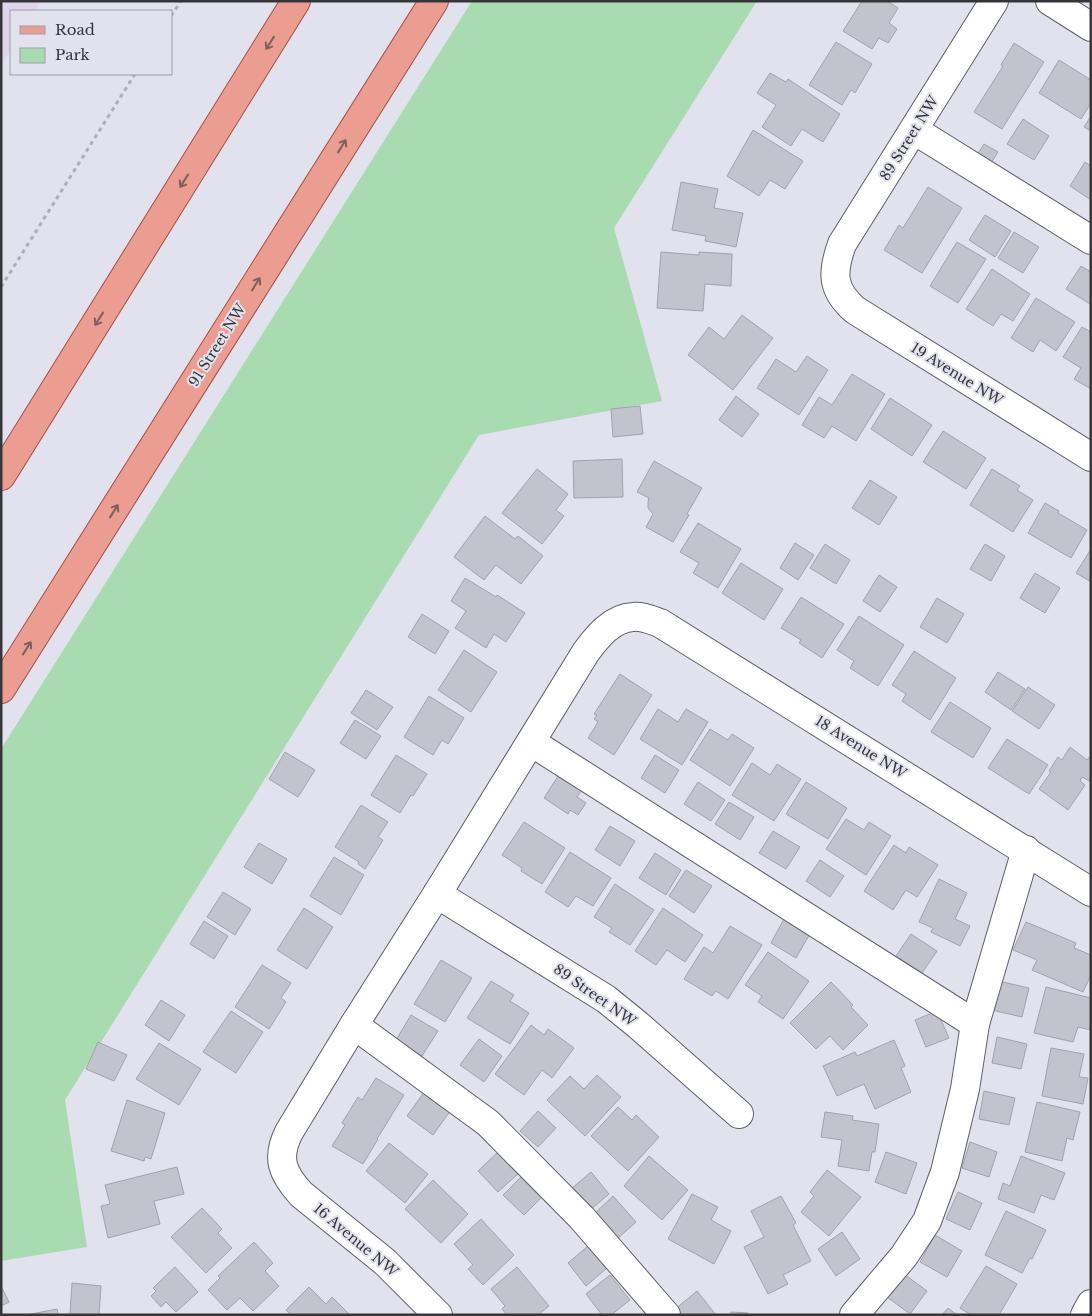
<svg xmlns="http://www.w3.org/2000/svg" width="1092" height="1316" viewBox="0 0 1092 1316" font-family="'Libre Baskerville',serif">
<style>
.industrial{fill:#dfd5ea}
.green{fill:#a9dbb1}
.building{fill:#c3c3ce;stroke:#a2a2ad}
.lines{fill:none;stroke-linecap:round;stroke-linejoin:round}
.minor-casing{stroke:#5f5f69;stroke-width:30}
.major-casing{stroke:#a34e42;stroke-width:30}
.path{stroke:#aeaeb8;stroke-width:3;stroke-dasharray:4 4;stroke-linecap:butt}
.minor{stroke:#fff;stroke-width:28}
.major{stroke:#eb9d91;stroke-width:28}
.oneway{stroke:#7e5f5d}
.labels{text-anchor:middle;dominant-baseline:central;stroke-width:4;stroke-linejoin:round;paint-order:stroke}
.street-label{font-size:14px;fill:#36363a;stroke:#e2e2ee}
</style>
<rect width="100%" height="100%" fill="#e2e2ee"/>
<polygon class="industrial" points="1,1 41,1 35,11 11,11 11,49 1,66"/>
<polygon class="green" points="472,1 757,1 614,228 662,401 479,435 65,1100 87,1247 1,1261 1,749"/>
<g class="building">
<polygon points="862,1 887,1 898,8 889,23 897,29 888,43 879,38 872,49 843,31"/>
<polygon points="836,42 872,64 855,93 851,90 842,105 809,85"/>
<polygon points="1014,43 1044,62 1002,129 974,112 1003,66 1001,65"/>
<polygon points="1059,60 1091,80 1091,103 1081,119 1039,93"/>
<polygon points="770,73 786,82 788,79 840,114 823,142 802,129 791,146 762,127 776,105 757,93"/>
<polygon points="1091,116 1091,131 1084,127"/>
<polygon points="1023,119 1049,136 1034,160 1007,144"/>
<polygon points="753,130 803,161 785,189 770,180 759,196 727,176"/>
<polygon points="984,144 998,152 991,163 977,155"/>
<polygon points="1085,162 1091,166 1091,200 1070,186"/>
<polygon points="681,182 718,189 714,208 743,213 736,247 705,241 706,236 672,230"/>
<polygon points="928,187 962,208 922,273 884,250 899,225 903,228"/>
<polygon points="985,215 1011,231 995,257 969,240"/>
<polygon points="1014,232 1039,247 1023,273 998,258"/>
<polygon points="957,242 986,259 958,303 930,286"/>
<polygon points="661,252 699,255 699,252 732,254 731,286 705,284 703,311 657,308"/>
<polygon points="1081,266 1091,272 1091,302 1090,304 1066,289"/>
<polygon points="992,269 1030,294 1013,321 1001,314 993,326 966,309"/>
<polygon points="1036,298 1075,322 1056,351 1040,340 1033,352 1011,338"/>
<polygon points="742,315 773,338 733,390 688,355 709,327 724,339"/>
<polygon points="1082,327 1091,332 1091,389 1074,379 1081,368 1063,357"/>
<polygon points="807,356 828,370 799,415 757,388 776,359 796,372"/>
<polygon points="852,374 885,394 856,441 832,426 824,438 802,425 819,397 832,405"/>
<polygon points="736,396 759,414 742,437 719,420"/>
<polygon points="890,398 932,425 912,456 871,429"/>
<polygon points="640,406 643,434 613,437 611,409"/>
<polygon points="943,431 986,458 966,489 923,462"/>
<polygon points="622,459 623,497 574,498 573,461"/>
<polygon points="654,461 702,488 687,514 689,515 673,542 646,527 653,514 648,508 648,502 649,498 637,492"/>
<polygon points="537,469 568,494 556,510 564,516 542,544 502,513"/>
<polygon points="992,469 1020,486 1017,490 1033,500 1013,532 970,505"/>
<polygon points="870,480 897,497 879,525 852,508"/>
<polygon points="1045,503 1059,511 1058,513 1087,530 1071,558 1028,533"/>
<polygon points="485,516 515,539 518,536 543,556 521,584 496,565 484,580 454,557"/>
<polygon points="698,523 741,549 718,588 693,573 699,563 680,552"/>
<polygon points="795,543 814,555 798,580 780,568"/>
<polygon points="825,544 850,560 836,584 810,568"/>
<polygon points="985,544 1005,556 991,581 970,569"/>
<polygon points="1091,549 1091,582 1076,573"/>
<polygon points="741,563 783,589 764,620 722,593"/>
<polygon points="1035,573 1060,588 1045,613 1020,598"/>
<polygon points="879,575 897,587 880,612 863,601"/>
<polygon points="465,578 496,597 497,595 525,613 506,642 494,634 486,648 455,628 466,611 451,601"/>
<polygon points="801,597 844,624 822,658 799,643 801,640 781,628"/>
<polygon points="937,598 964,614 947,643 920,627"/>
<polygon points="422,614 449,631 435,654 408,637"/>
<polygon points="859,616 904,645 878,686 850,668 854,661 837,650"/>
<polygon points="464,650 497,672 471,712 438,690"/>
<polygon points="914,651 956,678 930,720 902,701 906,694 892,685"/>
<polygon points="998,672 1025,689 1011,710 985,692"/>
<polygon points="620,674 652,695 614,755 588,738 598,722 594,719 597,715 594,714"/>
<polygon points="1028,687 1055,705 1039,729 1012,711"/>
<polygon points="366,690 393,707 377,730 351,713"/>
<polygon points="429,696 464,718 448,744 442,740 433,755 404,737"/>
<polygon points="950,702 991,728 973,758 931,732"/>
<polygon points="658,709 678,722 686,709 708,722 682,765 640,739"/>
<polygon points="355,720 381,736 366,759 340,743"/>
<polygon points="710,729 728,740 732,734 754,748 730,786 690,760"/>
<polygon points="1007,739 1048,765 1029,794 988,768"/>
<polygon points="1070,747 1087,760 1091,755 1091,782 1082,777 1080,781 1085,785 1068,810 1039,789 1051,772 1049,771 1058,757 1062,760"/>
<polygon points="285,752 315,770 298,797 269,779"/>
<polygon points="396,755 427,774 413,796 411,795 400,813 371,795"/>
<polygon points="655,755 679,770 665,793 641,778"/>
<polygon points="752,763 770,775 777,764 801,779 774,821 732,795"/>
<polygon points="560,773 583,788 577,797 586,803 578,815 570,810 568,814 544,798"/>
<polygon points="698,782 725,800 711,821 684,804"/>
<polygon points="806,782 847,808 828,839 786,814"/>
<polygon points="729,802 754,817 740,840 715,824"/>
<polygon points="361,805 388,822 378,837 383,840 365,869 358,864 359,862 335,847"/>
<polygon points="846,819 864,830 869,822 891,836 866,875 826,849"/>
<polygon points="524,822 565,848 542,884 521,871 522,868 502,855"/>
<polygon points="610,826 635,841 620,866 595,850"/>
<polygon points="773,831 800,847 786,869 759,853"/>
<polygon points="259,843 287,859 272,884 244,867"/>
<polygon points="894,845 906,853 909,847 938,865 917,897 906,890 893,910 864,891"/>
<polygon points="570,852 611,878 593,906 576,896 568,907 545,892"/>
<polygon points="655,853 681,870 666,895 639,878"/>
<polygon points="334,857 364,875 341,915 310,896"/>
<polygon points="820,860 844,876 830,897 806,881"/>
<polygon points="686,870 712,886 694,913 669,896"/>
<polygon points="939,879 967,893 955,919 970,926 960,946 931,932 933,928 919,922"/>
<polygon points="615,884 654,910 630,945 609,932 612,928 594,917"/>
<polygon points="223,892 251,909 235,935 207,917"/>
<polygon points="304,908 333,927 307,969 277,950"/>
<polygon points="663,908 703,935 685,962 667,950 656,965 635,951"/>
<polygon points="785,917 811,932 796,958 771,943"/>
<polygon points="204,921 228,936 214,959 190,944"/>
<polygon points="1026,922 1076,943 1074,948 1091,955 1091,975 1083,992 1032,970 1037,960 1013,950"/>
<polygon points="730,926 762,945 728,999 716,991 712,996 684,979 704,947 713,953"/>
<polygon points="911,934 937,951 922,973 896,956"/>
<polygon points="768,952 809,981 783,1019 758,1002 762,996 745,985"/>
<polygon points="441,960 472,978 445,1022 414,1004"/>
<polygon points="262,965 291,983 281,998 286,1002 269,1029 235,1007"/>
<polygon points="994,980 1029,988 1022,1017 987,1009"/>
<polygon points="491,981 514,995 510,1001 529,1013 510,1044 467,1018"/>
<polygon points="831,982 853,1005 851,1007 868,1025 843,1050 830,1036 816,1049 790,1023"/>
<polygon points="1046,987 1091,998 1091,1030 1078,1027 1073,1042 1034,1033"/>
<polygon points="161,1000 185,1015 169,1041 145,1025"/>
<polygon points="231,1011 263,1032 236,1073 203,1052"/>
<polygon points="937,1011 949,1038 926,1047 915,1020"/>
<polygon points="411,1015 438,1031 422,1056 396,1040"/>
<polygon points="531,1025 544,1035 548,1029 574,1048 552,1078 542,1070 524,1095 495,1074"/>
<polygon points="997,1037 1027,1044 1021,1069 992,1063"/>
<polygon points="479,1039 502,1056 484,1082 460,1065"/>
<polygon points="894,1040 905,1066 901,1068 911,1092 875,1109 864,1084 837,1096 823,1066 855,1052 857,1056"/>
<polygon points="98,1042 127,1055 114,1081 86,1069"/>
<polygon points="159,1043 201,1069 179,1105 136,1079"/>
<polygon points="1051,1048 1084,1054 1079,1077 1088,1078 1083,1104 1042,1096"/>
<polygon points="597,1075 621,1097 585,1136 547,1100 570,1076 584,1089"/>
<polygon points="376,1078 404,1095 377,1139 378,1139 363,1164 332,1146 345,1125 342,1123 358,1097 362,1100"/>
<polygon points="425,1091 451,1110 433,1135 407,1116"/>
<polygon points="984,1091 1015,1098 1009,1125 979,1119"/>
<polygon points="127,1100 165,1113 151,1159 145,1157 144,1161 111,1151"/>
<polygon points="1037,1102 1080,1112 1073,1140 1067,1138 1062,1161 1025,1152"/>
<polygon points="618,1107 632,1120 636,1115 659,1137 628,1171 591,1136"/>
<polygon points="538,1111 556,1128 538,1147 520,1131"/>
<polygon points="825,1112 853,1116 852,1120 879,1124 875,1152 872,1152 869,1171 838,1166 842,1140 821,1137"/>
<polygon points="970,1142 997,1152 989,1177 962,1168"/>
<polygon points="389,1143 428,1174 405,1203 366,1171"/>
<polygon points="500,1150 520,1172 498,1192 478,1171"/>
<polygon points="886,1152 917,1163 906,1194 875,1182"/>
<polygon points="649,1156 688,1190 662,1220 624,1186"/>
<polygon points="1021,1156 1065,1173 1054,1200 1041,1195 1034,1213 998,1199 1003,1183 1010,1186"/>
<polygon points="177,1167 184,1194 154,1201 160,1224 108,1238 101,1206 110,1204 105,1185"/>
<polygon points="827,1170 861,1197 829,1236 801,1212 814,1196 810,1192"/>
<polygon points="591,1172 609,1194 589,1211 571,1189"/>
<polygon points="522,1176 543,1196 524,1215 503,1195"/>
<polygon points="433,1180 468,1214 441,1243 405,1209"/>
<polygon points="958,1192 982,1203 970,1230 946,1219"/>
<polygon points="692,1194 718,1207 711,1220 731,1231 714,1264 668,1239"/>
<polygon points="613,1196 636,1222 616,1240 593,1215"/>
<polygon points="781,1196 796,1223 793,1225 811,1261 783,1275 788,1284 768,1294 744,1247 764,1237 751,1211"/>
<polygon points="202,1208 222,1229 218,1233 232,1248 206,1273 171,1237"/>
<polygon points="1006,1211 1046,1230 1032,1259 1030,1258 1022,1273 985,1255"/>
<polygon points="481,1219 514,1255 483,1285 468,1269 473,1265 454,1244"/>
<polygon points="842,1232 860,1259 836,1276 818,1249"/>
<polygon points="935,1235 962,1251 947,1277 920,1262"/>
<polygon points="254,1242 273,1263 265,1271 279,1286 253,1311 240,1298 227,1310 208,1290 220,1278 218,1276"/>
<polygon points="588,1246 607,1268 586,1286 568,1263"/>
<polygon points="986,1266 1017,1284 999,1315 971,1315 960,1308"/>
<polygon points="175,1267 198,1292 176,1312 166,1302 161,1307 151,1296 156,1291 153,1288"/>
<polygon points="517,1267 549,1306 538,1315 507,1315 502,1309 505,1306 491,1289"/>
<polygon points="904,1274 927,1291 910,1314 887,1297"/>
<polygon points="610,1275 630,1300 611,1315 602,1315 586,1294"/>
<polygon points="72,1283 101,1286 99,1315 70,1314"/>
<polygon points="1,1286 9,1302 1,1306"/>
<polygon points="309,1287 326,1304 332,1297 350,1315 291,1315 286,1310"/>
<polygon points="697,1291 716,1315 678,1315 674,1310"/>
<polygon points="948,1308 957,1315 942,1315"/>
<polygon points="57,1309 58,1315 26,1315"/>
<polygon points="731,1312 748,1313 748,1315 730,1315"/>
</g>
<g class="lines">
<defs>
<g id="minor">
<path d="M 994,1 L 842,244 C 832,272 831,289 855,310 L 1091,457"/>
<polyline points="1050,1 1091,27"/>
<polyline points="914,130 1091,240"/>
<polyline points="531,742 975,1024 965,1089 945,1172 927,1221 904,1256 854,1315"/>
<polyline points="437,894 606,999 638,1025 739,1114"/>
<polyline points="975,1024 1026,850"/>
<polyline points="354,1025 488,1123 582,1218 666,1315"/>
<path d="M 438,1315 L 385,1262 L 301,1194 C 282,1173 276,1158 289,1132 L 354,1025 L 437,894 L 586,652 C 597,637 612,618 633,617 C 642,616 651,620 660,623 L 1091,892"/>
<polyline points="1085,1315 1091,1304"/>
</g>
<g id="major">
<polyline points="1,476 296,1"/>
<polyline points="1,689 434,1"/>
</g>
</defs>
<use href="#minor" class="minor-casing"/>
<use href="#major" class="major-casing"/>
<g class="path">
<polyline points="171,16 181,1"/>
<polyline points="1,287 135,74"/>
</g>
<use href="#minor" class="minor"/>
<use href="#major" class="major"/>
</g>
<defs><path id="oneway-shaft" d="M-6 0H5M1.5-3L5.5 0L1.5 3" fill="none" stroke-width="1.6" stroke-linecap="round" stroke-linejoin="round" transform="scale(1.25)"/></defs>
<g class="oneway">
<use href="#oneway-shaft" transform="translate(270 43) rotate(122)"/>
<use href="#oneway-shaft" transform="translate(342 146) rotate(-58)"/>
<use href="#oneway-shaft" transform="translate(184 181) rotate(122)"/>
<use href="#oneway-shaft" transform="translate(256 284) rotate(-58)"/>
<use href="#oneway-shaft" transform="translate(99 319) rotate(122)"/>
<use href="#oneway-shaft" transform="translate(114 511) rotate(-58)"/>
<use href="#oneway-shaft" transform="translate(27 648) rotate(-58)"/>
</g>
<g class="labels">
<g class="street-label">
<text transform="translate(909 138) rotate(-58)">89 Street NW</text>
<text transform="translate(217 345) rotate(-58)">91 Street NW</text>
<text transform="translate(957 374) rotate(32)">19 Avenue NW</text>
<text transform="translate(861 747) rotate(32)">18 Avenue NW</text>
<text transform="translate(595 995) rotate(35)">89 Street NW</text>
<text transform="translate(356 1240) rotate(40)">16 Avenue NW</text>
</g>
</g>
<rect width="1092" height="1316" fill="none" stroke="#36363a" stroke-width="5"/>
<rect x="10" y="10" width="162" height="65" fill="#e2e2ee" stroke="#9d9da6"/>
<rect x="20" y="26" width="25" height="8" fill="#eb9d91" stroke="#9d9da6"/>
<text x="55" y="35" font-size="15" fill="#36363a">Road</text>
<rect x="20" y="48" width="25" height="15" fill="#a9dbb1" stroke="#9d9da6"/>
<text x="55" y="60" font-size="15" fill="#36363a">Park</text>
</svg>
